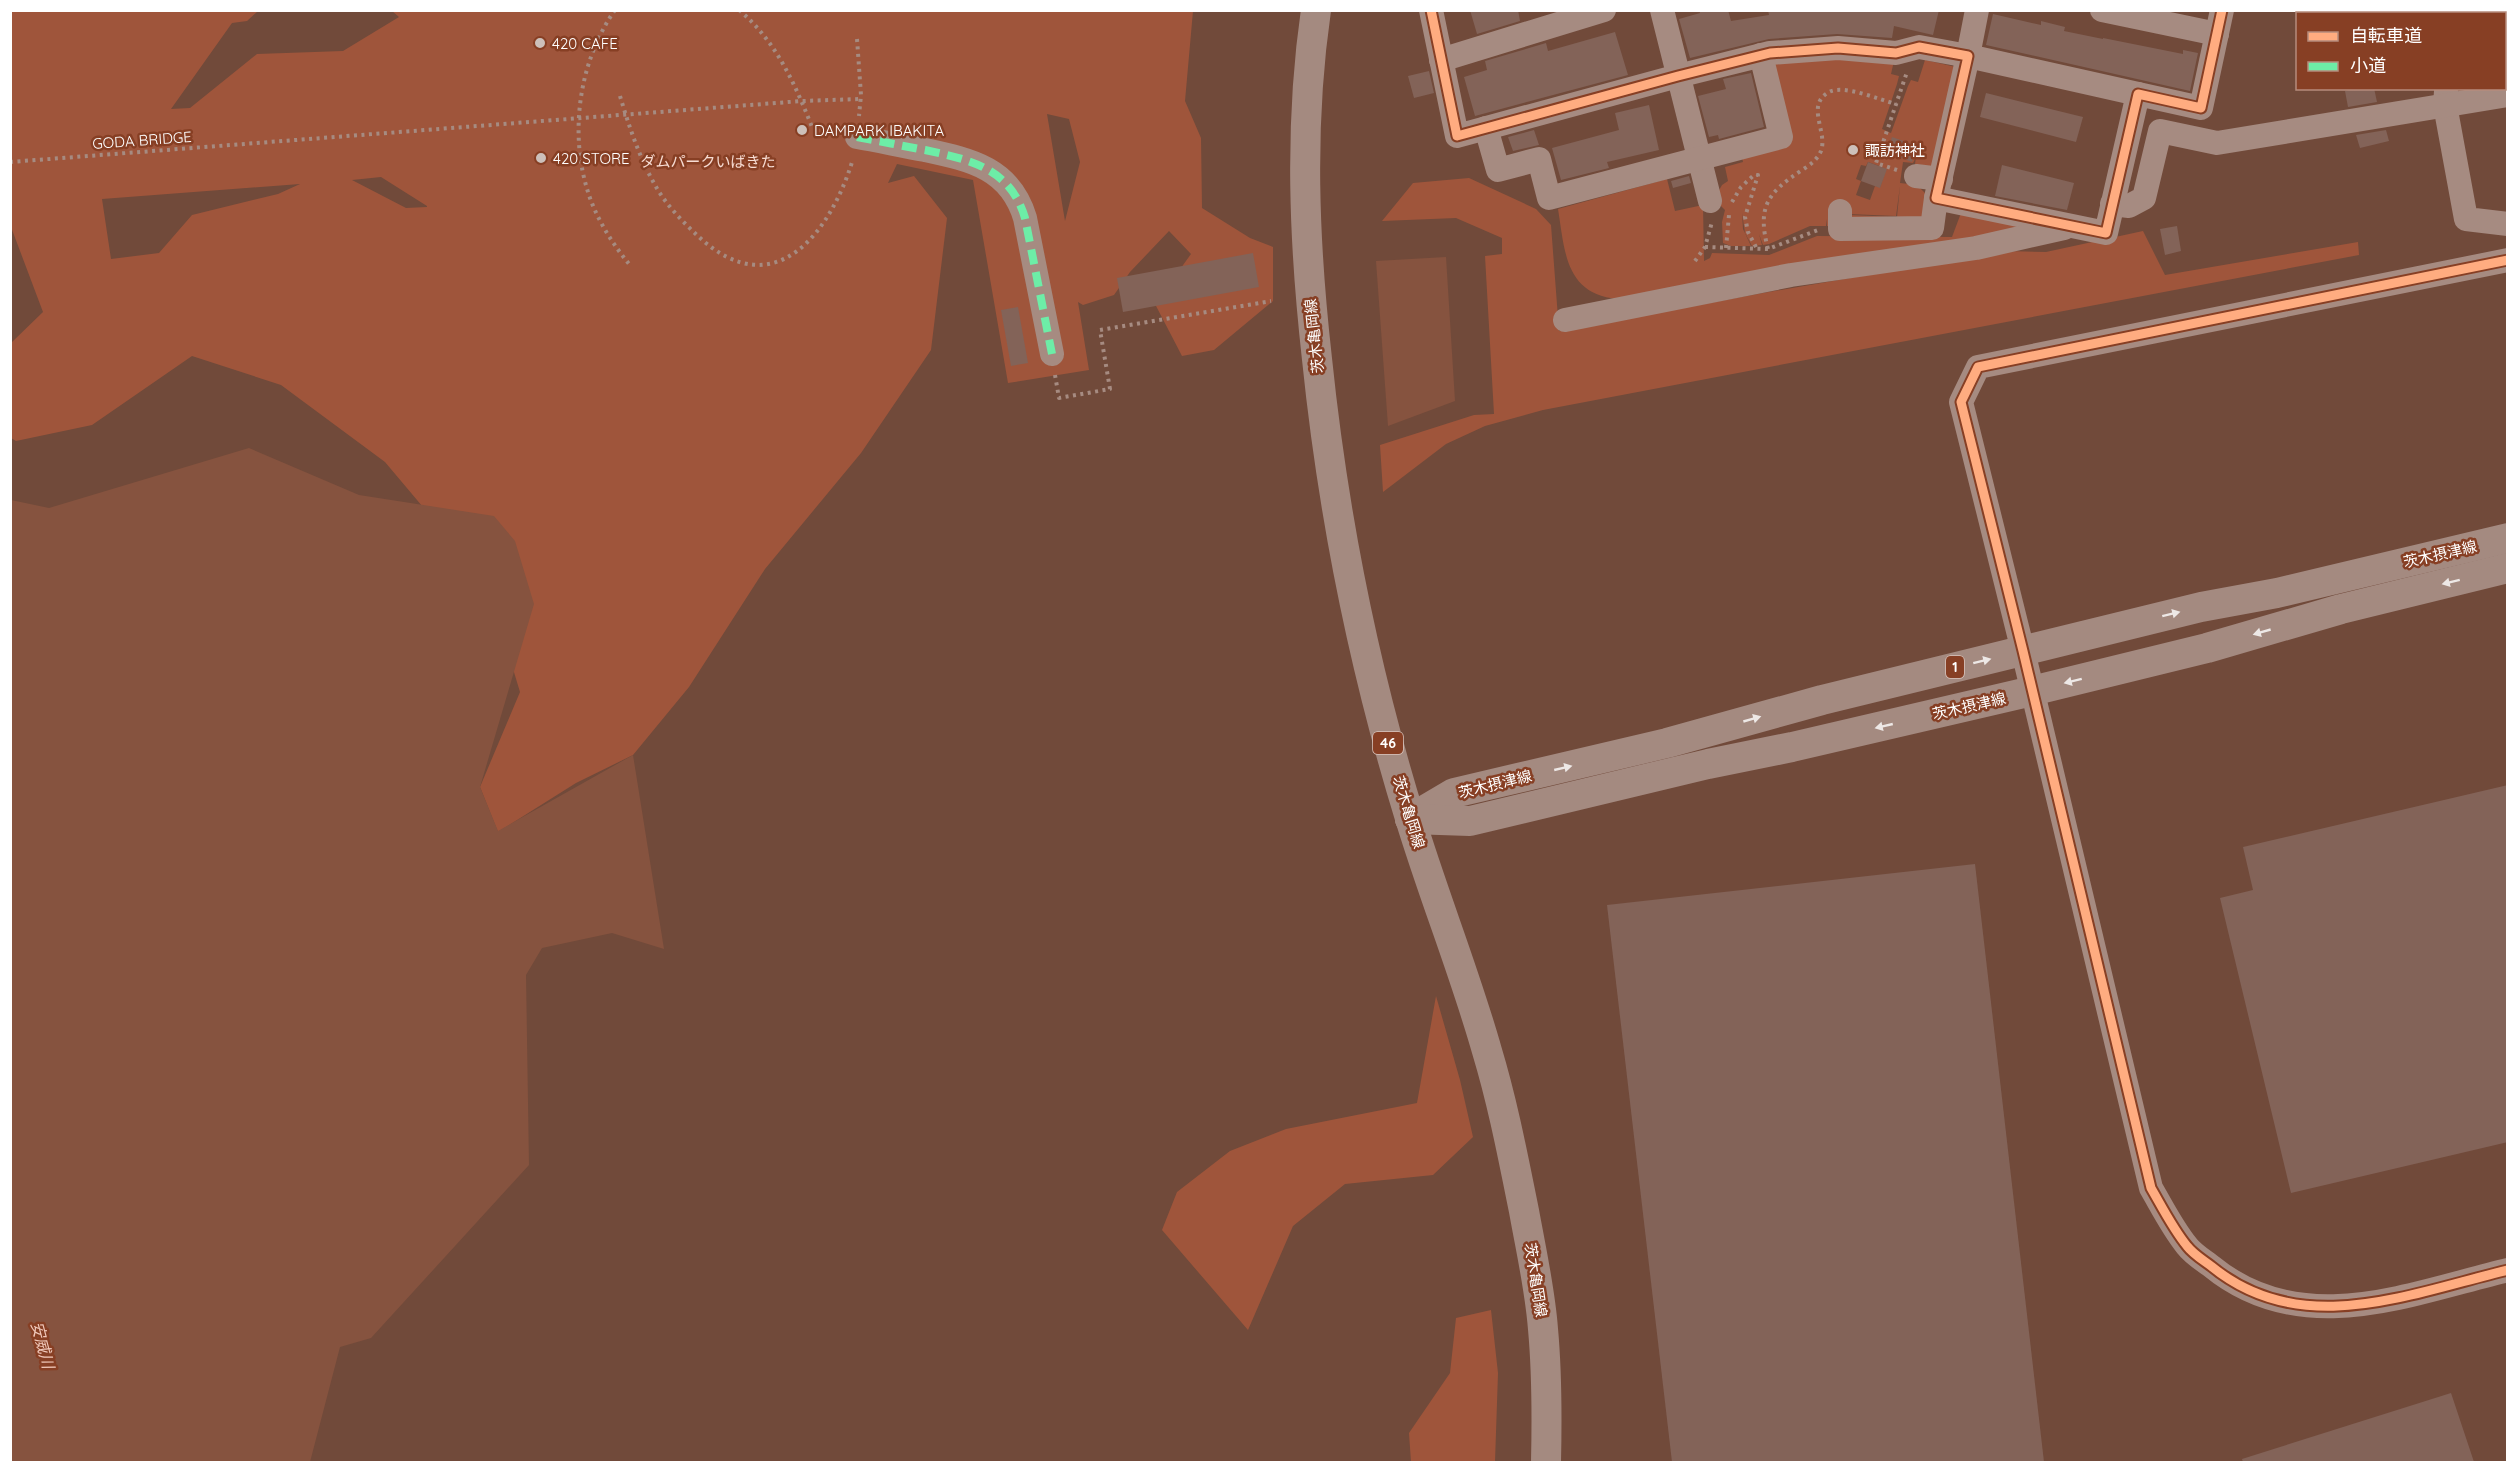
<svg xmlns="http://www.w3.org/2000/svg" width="2518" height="1473" viewBox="0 0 2518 1473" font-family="Quicksand,'Noto Sans JP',sans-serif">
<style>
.green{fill:#9f553b;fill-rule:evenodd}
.water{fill:#86533f}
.building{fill:#836358}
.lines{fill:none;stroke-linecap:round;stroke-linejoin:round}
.path{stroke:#a68b81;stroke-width:4;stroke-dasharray:3 4.5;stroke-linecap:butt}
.minor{stroke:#a68b81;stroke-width:24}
.major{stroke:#a48a80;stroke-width:30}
.quiet{stroke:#6deda7;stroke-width:8;stroke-dasharray:15 8;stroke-linecap:butt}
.cycleway-casing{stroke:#873f24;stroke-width:13}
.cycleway{stroke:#ffac80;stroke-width:9}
.oneway{fill:#ede8e6}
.poi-dot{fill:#cdc0ba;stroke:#873f24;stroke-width:2}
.labels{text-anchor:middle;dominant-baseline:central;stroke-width:5;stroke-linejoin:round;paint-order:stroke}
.shield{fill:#873f24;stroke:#dbc5bd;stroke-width:1.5}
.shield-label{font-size:14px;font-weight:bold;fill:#fff}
.poi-label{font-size:15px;fill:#fff;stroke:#873f24;text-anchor:start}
.street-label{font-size:15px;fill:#fff;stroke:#873f24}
.park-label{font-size:15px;fill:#f7dcd3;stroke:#873f24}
.water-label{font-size:16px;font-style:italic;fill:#f0c8ba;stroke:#873f24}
</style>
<rect width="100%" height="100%" fill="#714a3a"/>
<g class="green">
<path d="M 11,11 L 258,11 L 247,21 L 232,23 L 171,109 L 190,108 L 257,54 L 343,51 L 399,17 L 392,11 L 1193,11 L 1185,101 L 1201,138 L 1202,208 L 1250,238 L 1273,247 L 1273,301 L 1214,350 L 1182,356 L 1155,304 L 1191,254 L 1169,231 L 1130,272 L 1114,295 L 1083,305 L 1078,302 L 1089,370 L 1008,383 L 973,180 L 897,164 L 888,183 L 914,176 L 947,218 L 931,350 L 861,453 L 765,569 L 689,687 L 633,755 L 576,783 L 498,832 L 480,787 L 520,692 L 487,583 L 385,462 L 281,385 L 192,356 L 92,425 L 16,441 L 11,438 L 11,343 L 43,312 L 11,227 ZM 1047,114 L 1069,119 L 1080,162 L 1065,221 ZM 381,177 L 427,206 L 427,207 L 406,208 L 352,180 ZM 300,184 L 278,194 L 192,215 L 159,253 L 111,259 L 102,199 Z"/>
<path d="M 1790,59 L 1894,61 L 1891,74 L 1899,76 L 1897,84 L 1882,129 L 1891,133 L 1908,86 L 1911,80 L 1918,82 L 1925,60 L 1956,67 L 1936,167 L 1915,164 L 1916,157 L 1913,163 L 1903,162 L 1900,183 L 1917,185 L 1927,195 L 1926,223 L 1857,222 L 1849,215 L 1897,217 L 1900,186 L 1896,216 L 1849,214 L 1830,226 L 1827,226 L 1826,219 L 1826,226 L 1810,226 L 1769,244 L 1763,245 L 1759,234 L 1762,245 L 1752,246 L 1745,233 L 1742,213 L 1743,229 L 1751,246 L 1731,246 L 1723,243 L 1722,222 L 1725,210 L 1720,205 L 1717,194 L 1722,185 L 1728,181 L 1725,167 L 1743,162 L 1742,157 L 1790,143 L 1773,61 ZM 1868,162 L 1882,167 L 1885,173 L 1880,187 L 1875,186 L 1870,200 L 1856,195 L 1861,181 L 1856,179 L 1861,165 L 1866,166 Z"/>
<polygon points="1469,178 1536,209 1551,225 1559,331 1763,293 2006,251 2046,252 2143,231 2165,275 2358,242 2359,255 1543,410 1485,426 1446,444 1383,492 1380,445 1474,415 1494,414 1485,256 1502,254 1502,238 1456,218 1382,221 1413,183"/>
<path d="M 1667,179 L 1675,211 L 1703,205 L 1704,261 L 1710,258 L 1712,253 L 1769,255 L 1817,236 L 1952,237 L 1961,213 L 2035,227 L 1618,299 C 1565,294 1565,252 1558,209 Z"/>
<polygon points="1436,996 1460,1080 1473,1137 1433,1175 1345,1184 1293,1226 1248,1330 1162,1230 1177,1192 1230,1151 1286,1129 1417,1103"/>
<polygon points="1491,1310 1498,1373 1495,1462 1411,1462 1409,1433 1450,1373 1456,1318"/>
</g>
<g class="water">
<polygon points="1446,257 1455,401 1388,426 1376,261"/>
<polygon points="249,448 359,495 494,516 515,541 534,604 480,787 498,831 633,755 664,949 612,933 542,948 526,975 529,1165 371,1338 340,1347 310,1462 11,1462 11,500 49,508"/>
</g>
<g class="building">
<polygon points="1470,10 1518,10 1520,21 1477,34"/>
<polygon points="1699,10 1728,10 1731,21 1769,15 1768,10 1939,10 1933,35 1894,26 1892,38 1837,34 1769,39 1690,58 1679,19 1700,13"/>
<polygon points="1993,14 2041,25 2041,21 2065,27 2064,31 2103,39 2103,38 2183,54 2183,50 2198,53 2190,91 1986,45"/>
<polygon points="1615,32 1628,75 1475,116 1464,77 1487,70 1485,61 1546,43 1548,51"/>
<polygon points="1429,71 1434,93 1414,98 1408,76"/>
<polygon points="1751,73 1764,127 1719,139 1718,135 1709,137 1698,96 1726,89 1723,79"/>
<polygon points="2356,88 2374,88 2377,102 2348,107 2345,91"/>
<polygon points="1986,93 2083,117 2076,142 1980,117"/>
<polygon points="1649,105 1659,150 1607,162 1609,168 1561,180 1552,148 1619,130 1615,113"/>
<polygon points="1534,130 1539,145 1513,151 1508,137"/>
<polygon points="2386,130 2389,141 2360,148 2356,135"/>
<polygon points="1892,137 1918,146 1912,162 1887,153"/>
<polygon points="1868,162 1887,169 1880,188 1861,181"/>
<polygon points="2002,165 2074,183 2067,210 1995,196"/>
<polygon points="1689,176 1691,183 1673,188 1671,181"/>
<polygon points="2177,226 2181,251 2165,255 2160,229"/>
<polygon points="1253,253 1259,287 1123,312 1117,278"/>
<polygon points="1018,307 1028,363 1011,366 1001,310"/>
<polygon points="2508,785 2508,1142 2291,1193 2220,898 2253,890 2243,847"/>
<polygon points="1975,864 2044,1462 1672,1462 1607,905"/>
<polygon points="2451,1393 2474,1462 2243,1462 2242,1459"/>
</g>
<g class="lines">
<g class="path">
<path d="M 615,10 C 579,61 569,133 588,192 C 596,218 612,243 629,264"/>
<path d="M 739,10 C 776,41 795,84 812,127"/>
<polyline points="857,39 861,95 859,116"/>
<path d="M 620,96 C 629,126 639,157 655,185 C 666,205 683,222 699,237 C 775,307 831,232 853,159"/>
<polyline points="10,162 802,101 861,99"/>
<polyline points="1897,170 1876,163 1907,72"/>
<polyline points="1732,202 1741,187 1754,175 1758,175 1745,217 1748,232 1757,249"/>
<polyline points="1705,247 1768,249 1818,230"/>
<polyline points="1726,248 1729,215"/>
<path d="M 1768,249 C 1757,207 1767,193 1802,170 C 1810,165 1817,160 1821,151 C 1828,132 1805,105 1829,92 C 1844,84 1880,100 1896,104"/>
<polyline points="1695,261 1705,247 1712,222"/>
<polyline points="1055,375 1059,398 1110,389 1100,330 1271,301"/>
</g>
<g class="minor">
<polyline points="1431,10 1457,136 1678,76 1770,53 1838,48 1896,53 1919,47 1968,56 1936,198 2106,233 2138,94 2201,108 2222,10"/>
<polyline points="1662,10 1710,201"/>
<polyline points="1977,10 1968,56 2138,94"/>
<polyline points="2102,10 2217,34"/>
<polyline points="2334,10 2336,14"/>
<polyline points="2403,10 2405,14"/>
<polyline points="1441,60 1604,10"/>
<polyline points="2504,71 2508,70"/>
<polyline points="2446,91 2445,105 2466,219 2508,224"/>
<polyline points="1486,128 1498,170 1539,159 1549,198 1781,137 1761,55"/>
<path d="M 857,137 C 880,141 902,146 925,150 C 971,160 1010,168 1025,218 L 1052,354"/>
<polyline points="1916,176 1941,179"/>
<polyline points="2112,204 2129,206 2144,198 2160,131 2217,143 2508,95"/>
<polyline points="1840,211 1840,229 1932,228 1936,198"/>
<path d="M 2508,260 L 1978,367 L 1961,402 L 2023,651 L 2151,1188 C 2162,1207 2173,1229 2187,1246 C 2193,1254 2203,1260 2211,1266 C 2301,1340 2408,1294 2508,1270"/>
<polyline points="1565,320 1791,275 1976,248 2064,228"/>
</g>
<g class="major">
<path d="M 1316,10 C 1299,127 1304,243 1317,359 C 1333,514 1364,669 1410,818 C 1434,897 1465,973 1487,1051 C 1503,1104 1513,1157 1524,1211 C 1531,1250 1540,1289 1543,1329 C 1547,1373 1547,1418 1546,1462"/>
<polyline points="1410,819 1454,793 1667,743 1822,700 2201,607 2277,593 2508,538"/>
<polyline points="1410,819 1470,821 1708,764 1792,747 2032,691 2207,648 2341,609 2508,568"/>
</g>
<path class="quiet" d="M 857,137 C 880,141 902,146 925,150 C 971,160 1010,168 1025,218 L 1052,354"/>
<defs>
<g id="cycleway">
<polyline points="1431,10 1457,136 1678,76 1770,53 1838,48 1896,53 1919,47 1968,56 1936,198 2106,233 2138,94 2201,108 2222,10"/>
<path d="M 2508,260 L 1978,367 L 1961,402 L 2023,651 L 2151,1188 C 2162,1207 2173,1229 2187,1246 C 2193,1254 2203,1260 2211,1266 C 2301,1340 2408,1294 2508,1270"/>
</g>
</defs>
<use href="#cycleway" class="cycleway-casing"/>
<use href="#cycleway" class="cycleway"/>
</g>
<defs><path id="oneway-solid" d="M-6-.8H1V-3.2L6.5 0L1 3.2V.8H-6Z" transform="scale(1.5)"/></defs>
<g class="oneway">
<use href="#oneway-solid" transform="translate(2451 582) rotate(166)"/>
<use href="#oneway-solid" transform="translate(2171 614) rotate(-14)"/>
<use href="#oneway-solid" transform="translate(2262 632) rotate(164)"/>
<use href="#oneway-solid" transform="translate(1982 661) rotate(-14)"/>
<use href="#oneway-solid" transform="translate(2073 681) rotate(166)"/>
<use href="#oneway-solid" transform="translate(1752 719) rotate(-16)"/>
<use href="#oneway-solid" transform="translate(1884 726) rotate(167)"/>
<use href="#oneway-solid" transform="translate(1563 768) rotate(-13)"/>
</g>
<g class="poi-dot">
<circle cx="540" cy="43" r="6"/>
<circle cx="802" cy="130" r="6"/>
<circle cx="1853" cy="150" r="6"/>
<circle cx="541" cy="158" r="6"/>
</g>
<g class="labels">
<g class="shield">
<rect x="1946" y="656" width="18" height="22" rx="4.5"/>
<rect x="1373" y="732" width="30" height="22" rx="4.5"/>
</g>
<g class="shield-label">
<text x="1955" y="667">1</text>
<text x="1388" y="743">46</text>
</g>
<g class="poi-label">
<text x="552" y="43">420 CAFE</text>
<text x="814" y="130">DAMPARK IBAKITA</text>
<text x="1865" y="150">諏訪神社</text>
<text x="553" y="158">420 STORE</text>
</g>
<g class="street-label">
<text transform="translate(142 140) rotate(-4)">GODA BRIDGE</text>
<text transform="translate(1314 336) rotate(-96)">茨木亀岡線</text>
<text transform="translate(2440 554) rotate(-13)">茨木摂津線</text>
<text transform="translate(1969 706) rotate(-13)">茨木摂津線</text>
<text transform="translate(1495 784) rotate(-14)">茨木摂津線</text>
<text transform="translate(1409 812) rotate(73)">茨木亀岡線</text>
<text transform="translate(1536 1280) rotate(81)">茨木亀岡線</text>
</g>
<g class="park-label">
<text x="708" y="161">ダムパークいばきた</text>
</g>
<g class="water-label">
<text transform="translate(43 1345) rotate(75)">安威川</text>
</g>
</g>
<rect width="2518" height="1473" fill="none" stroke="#ffffff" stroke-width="24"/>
<rect x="2296" y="12" width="210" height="78" fill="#873f24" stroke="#b78c7c" stroke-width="1.5"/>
<rect x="2308" y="32" width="30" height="9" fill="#ffac80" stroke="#b78c7c" stroke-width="1.5"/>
<text x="2350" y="42" font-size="18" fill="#ffffff">自転車道</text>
<rect x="2308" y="62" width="30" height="9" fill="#6deda7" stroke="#b78c7c" stroke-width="1.5"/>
<text x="2350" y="72" font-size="18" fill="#ffffff">小道</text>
</svg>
